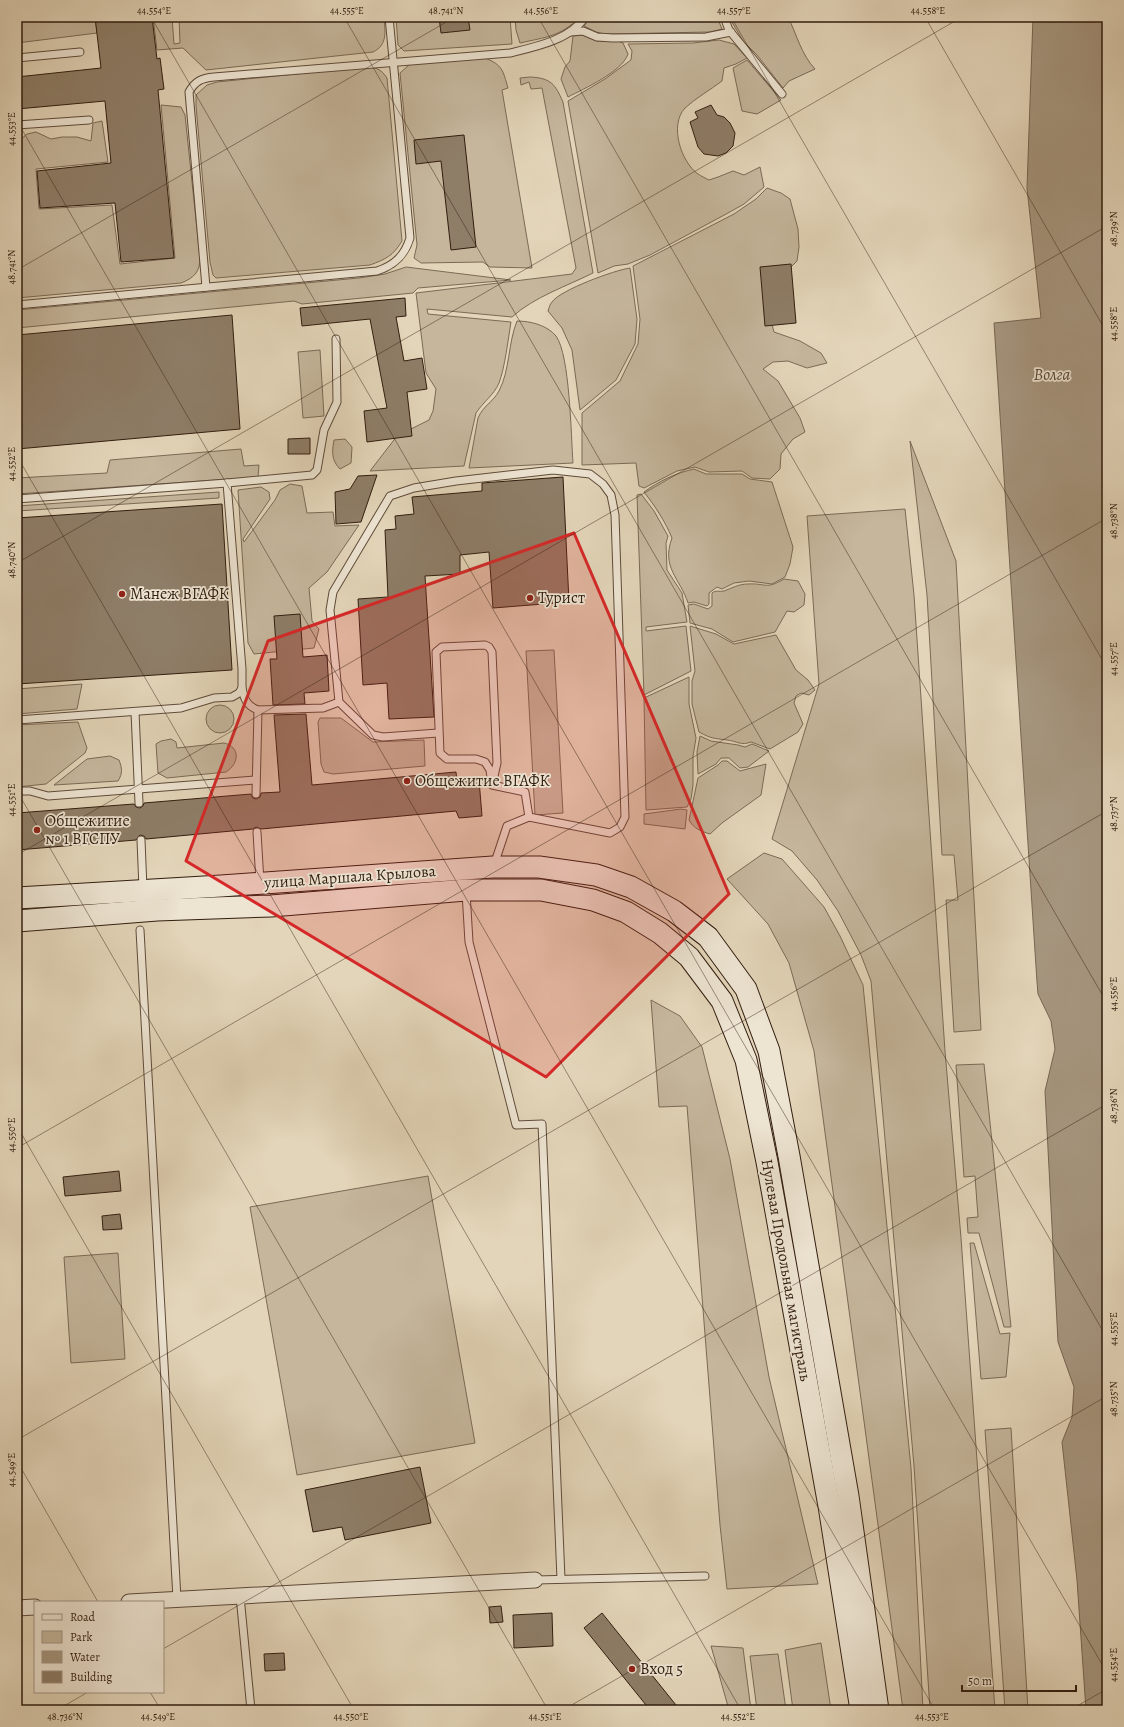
<svg xmlns="http://www.w3.org/2000/svg" width="1124" height="1727" viewBox="0 0 1124 1727" font-family="Alegreya,serif">
<style>
.green{fill:#c5b69c;stroke:#7b6a56}
.water{fill:#a6967f;stroke:#776652}
.building{fill:#8e7d67;stroke:#311d0f}
.lines{fill:none;stroke-linecap:round;stroke-linejoin:round}
.service-casing{stroke:#5e4b3a;stroke-width:9}
.minor-casing{stroke:#5e4b3a;stroke-width:17}
.secondary-casing{stroke:#311d0f;stroke-width:23}
.service{stroke:#ede4d2;stroke-width:7}
.minor{stroke:#ede4d2;stroke-width:15}
.secondary{stroke:#ede4d2;stroke-width:21}
.marked{fill:#d62828;fill-opacity:0.2;stroke:#d62828;stroke-width:3;stroke-linejoin:round}
.ticks{fill:none;stroke:#311d0f;stroke-width:1;stroke-opacity:0.45}
.poi-dot{fill:#8f2418;stroke:#ede4d2;stroke-width:1.5}
.labels{text-anchor:middle;dominant-baseline:central;stroke-width:3.5;stroke-linejoin:round;paint-order:stroke}
.poi-label{font-size:16px;fill:#311d0f;stroke:#ede4d2;text-anchor:start}
.street-label{font-size:16px;fill:#311d0f;stroke:#ede4d2}
.water-label{font-size:17px;font-style:italic;fill:#5a4736;stroke:#ede4d2}
.neatline{fill:none;stroke:#311d0f;stroke-width:1.5}
.ticks-label{font-size:10px;text-anchor:middle;fill:#311d0f}
</style>
<rect width="100%" height="100%" fill="#e3d5b9"/>
<filter id="stains"><feTurbulence type="fractalNoise" baseFrequency=".005" numOctaves="4"/><feColorMatrix values="0 0 0 0 .2 0 0 0 0 .09 0 0 0 0 .02 0 0 0 .5 -.17"/></filter>
<radialGradient id="worn" r=".72"><stop offset=".6" stop-color="#630" stop-opacity="0"/><stop offset="1" stop-color="#630" stop-opacity=".3"/></radialGradient>
<g class="green">
<polygon points="17,17 95,17 97,33 17,43"/>
<path d="M 153,17 L 172,17 L 174,44 L 180,43 L 179,17 L 384,17 C 385,31 388,45 373,52 L 206,70 L 183,48 L 157,50 Z"/>
<polygon points="396,17 510,17 512,44 404,51 398,45"/>
<path d="M 515,17 L 580,17 C 560,37 546,37 520,43 L 516,30 Z"/>
<polygon points="591,17 717,17 722,29 710,32 605,34 596,32 584,26"/>
<path d="M 729,17 L 788,17 C 797,35 801,54 815,69 L 789,81 L 783,88 L 757,55 L 743,41 Z"/>
<path d="M 583,35 L 597,41 L 618,41 L 623,43 L 628,54 C 622,72 585,88 568,97 L 561,79 L 565,67 L 570,61 L 573,36 Z"/>
<path d="M 719,40 L 734,44 L 747,58 L 736,64 L 724,68 L 722,81 C 710,90 696,98 685,108 C 669,125 681,162 698,174 C 701,176 705,178 709,180 L 718,177 L 733,171 L 744,175 L 760,167 L 764,187 L 744,204 L 728,213 L 650,255 L 628,264 L 614,266 L 598,273 L 568,101 L 605,79 L 631,60 L 632,51 L 628,44 L 693,43 Z"/>
<path d="M 485,58 C 503,65 503,71 508,88 L 502,90 L 532,268 L 490,267 L 483,262 L 421,263 L 414,258 L 417,245 L 400,73 L 410,64 Z"/>
<polygon points="747,60 781,100 757,114 742,111 733,68"/>
<path d="M 365,67 C 376,67 381,69 387,78 L 402,241 C 393,256 386,259 370,265 L 216,278 L 213,275 L 210,262 L 196,106 L 196,95 L 207,85 L 217,82 Z"/>
<path d="M 530,77 C 551,78 555,84 563,102 L 593,273 C 567,286 534,297 512,317 L 427,309 L 428,314 L 511,322 C 508,340 505,367 499,383 C 494,395 483,402 476,413 L 464,466 L 370,471 L 397,436 L 429,420 L 433,411 L 436,389 L 426,373 L 416,293 L 572,274 L 576,268 L 542,88 L 531,89 L 529,82 L 521,85 L 520,78 Z"/>
<path d="M 161,105 L 181,107 L 185,115 L 200,258 C 200,272 194,278 181,283 L 17,298 L 17,141 L 19,147 L 20,140 L 27,134 L 36,132 L 51,139 L 62,137 L 77,137 L 91,141 L 93,123 L 102,121 L 108,162 L 36,169 L 39,209 L 112,205 L 120,264 L 175,258 Z"/>
<polygon points="767,188 781,193 790,199 798,229 799,247 797,261 783,275 769,313 774,332 800,341 821,353 827,363 807,368 788,361 773,362 763,369 778,381 800,418 805,432 793,439 781,454 780,469 770,479 752,478 742,471 709,472 695,467 677,471 644,488 639,486 636,463 582,465 582,413 620,381 638,344 640,319 633,266 734,214 756,199"/>
<polygon points="406,267 511,280 418,288 413,293 302,304 294,301 17,328 17,310 359,278 385,274"/>
<path d="M 630,268 L 637,319 L 635,344 L 616,380 L 580,410 L 572,350 L 562,328 L 548,311 C 549,308 550,304 552,302 C 560,290 615,270 630,268 Z"/>
<path d="M 517,321 C 530,321 547,325 556,336 C 570,355 571,436 573,463 L 469,468 L 478,418 C 483,406 493,402 499,391 C 510,370 508,343 517,321 Z"/>
<polygon points="320,350 324,416 303,418 298,352"/>
<path d="M 345,439 L 352,447 L 351,463 L 340,469 C 331,460 332,451 334,440 Z"/>
<polygon points="910,441 956,561 981,1030 954,1032 946,900 958,900 954,855 942,855 927,595"/>
<polygon points="241,449 244,466 259,465 258,477 17,494 17,478 107,473 110,460"/>
<path d="M 694,469 L 706,474 L 742,474 L 750,479 L 772,482 L 793,547 L 790,564 L 785,577 L 772,584 L 749,581 L 734,583 L 722,589 L 717,587 L 709,593 L 709,604 L 707,606 L 694,602 L 688,603 C 680,578 661,568 672,538 C 665,521 655,506 644,492 C 659,481 676,473 694,469 Z"/>
<polygon points="290,484 302,486 307,513 333,512 335,526 359,525 327,572 309,588 312,621 319,629 314,648 254,654 248,643 238,490 261,487 269,492 270,499 243,539 244,542 275,500 280,490"/>
<polygon points="219,492 219,498 17,511 17,506"/>
<polygon points="641,494 654,511 668,536 666,543 667,570 682,593 687,622 646,627 646,631 686,626 691,671 644,695 637,495"/>
<polygon points="905,509 914,595 945,1051 961,1238 995,1710 930,1710 914,1466 871,981 861,955 838,911 817,880 792,851 772,839 819,684 807,516"/>
<path d="M 784,579 L 798,581 L 805,594 L 804,605 L 794,612 L 787,611 L 775,632 L 733,642 L 712,629 L 690,623 L 688,605 L 694,604 L 708,609 L 712,606 L 712,593 C 716,590 719,592 724,591 C 732,588 739,584 748,584 C 767,583 765,590 784,579 Z"/>
<path d="M 690,626 L 716,634 L 734,644 L 776,635 L 796,670 L 808,680 L 815,690 L 809,695 L 801,693 L 796,696 L 794,703 L 803,724 L 798,732 L 770,749 L 751,742 C 741,746 737,741 727,740 C 713,738 712,739 699,732 L 692,704 L 692,681 L 695,671 Z"/>
<polygon points="554,650 563,813 535,815 526,651"/>
<polygon points="689,677 689,704 696,738 693,756 693,785 691,799 687,807 646,810 644,698"/>
<polygon points="82,684 77,709 17,714 17,689"/>
<circle cx="220" cy="719" r="14"/>
<polygon points="320,718 341,718 373,742 424,740 425,766 333,774 324,772 321,764 318,722"/>
<polygon points="78,722 87,748 85,753 46,784 17,787 17,725"/>
<polygon points="700,736 711,741 738,745 745,747 752,744 769,751 748,767 740,768 729,758 721,758 716,764 698,774 697,752"/>
<path d="M 171,739 L 176,742 L 177,748 L 224,743 C 241,747 239,764 226,772 L 167,778 L 158,773 L 156,744 L 161,741 Z"/>
<path d="M 110,756 L 119,760 C 122,768 123,773 118,781 L 54,785 L 87,759 Z"/>
<path d="M 722,761 L 727,761 L 740,771 L 766,764 L 761,795 L 722,823 L 710,834 C 701,831 694,829 689,820 L 698,778 L 718,765 Z"/>
<polygon points="681,809 687,810 685,829 644,824 644,814"/>
<polygon points="764,853 782,859 824,907 840,936 863,985 911,1468 923,1710 903,1710 814,1051 789,963 768,924 727,879"/>
<polygon points="651,1000 680,1016 702,1047 730,1159 769,1377 818,1584 727,1589 720,1525 687,1106 659,1107"/>
<polygon points="984,1064 1011,1327 1004,1327 979,1233 968,1233 967,1218 978,1217 975,1176 964,1177 956,1065"/>
<polygon points="428,1176 475,1443 297,1475 250,1207"/>
<polygon points="970,1243 974,1243 1000,1334 1010,1333 1006,1377 981,1379"/>
<polygon points="118,1253 125,1359 71,1363 64,1257"/>
<polygon points="1011,1428 1028,1710 1005,1710 985,1430"/>
<polygon points="821,1643 831,1710 793,1710 785,1650"/>
<polygon points="711,1646 743,1648 751,1710 729,1710"/>
<polygon points="778,1654 786,1710 757,1710 750,1656"/>
</g>
<polygon class="water" points="1033,17 1107,17 1107,1710 1086,1710 1077,1580 1062,1442 1072,1417 1074,1387 1058,1342 1045,1091 1055,1049 1051,1021 1038,994 1037,982 994,323 1041,318 1027,188"/>
<g class="building">
<polygon points="95,17 152,17 157,59 160,58 164,89 158,90 174,258 121,262 115,203 40,208 37,171 111,163 105,101 17,109 17,77 101,68"/>
<polygon points="439,17 468,17 470,30 441,33"/>
<polygon points="711,105 717,115 724,117 730,123 735,133 733,146 726,153 718,156 704,154 698,147 690,122 698,118 695,112"/>
<polygon points="464,135 476,247 451,250 441,161 416,164 414,140"/>
<polygon points="791,264 796,323 765,326 760,267"/>
<polygon points="405,298 406,316 396,317 404,361 422,358 427,389 407,392 412,436 367,442 364,411 387,408 370,319 302,326 300,308"/>
<polygon points="232,315 240,429 17,449 17,335"/>
<polygon points="310,438 310,454 288,454 288,439"/>
<polygon points="377,475 361,522 336,524 335,492 350,489 358,476"/>
<polygon points="563,477 569,602 493,608 489,552 460,555 460,574 425,576 434,717 389,719 387,683 363,685 358,599 388,597 385,530 396,529 395,516 414,514 412,497 482,491 482,483"/>
<polygon points="222,504 232,670 17,684 17,518"/>
<polygon points="300,614 303,657 327,655 329,691 304,693 305,704 273,705 270,659 277,659 274,616"/>
<polygon points="306,714 312,785 456,772 457,782 479,780 482,816 459,818 456,811 261,829 256,827 253,829 146,839 144,836 140,835 136,840 17,850 17,813 134,804 136,807 140,808 143,806 144,803 251,794 253,798 256,799 260,797 261,793 280,792 274,715"/>
<polygon points="119,1171 121,1191 65,1196 63,1177"/>
<polygon points="120,1214 122,1229 103,1230 102,1216"/>
<polygon points="420,1467 431,1523 345,1540 342,1527 313,1532 305,1490"/>
<polygon points="501,1606 503,1622 490,1623 489,1607"/>
<polygon points="552,1613 553,1646 514,1648 513,1615"/>
<polygon points="602,1613 680,1710 650,1710 584,1628"/>
<polygon points="284,1653 285,1670 265,1671 264,1654"/>
</g>
<g class="lines">
<defs>
<g id="service">
<polyline points="724,17 729,30 782,94"/>
<polyline points="570,32 583,31 597,37 613,38 706,37 731,32"/>
<polyline points="17,58 80,52"/>
<polyline points="17,125 89,120"/>
<path d="M 206,287 L 189,92 C 195,81 202,78 214,77 L 510,53 C 535,47 570,40 585,17"/>
<path d="M 17,305 L 377,271 C 395,265 405,255 410,238 L 389,17"/>
<polyline points="17,499 227,483 312,475 317,470 324,430 337,402 336,339"/>
<path d="M 242,688 C 244,699 247,706 258,710 L 323,708 L 339,702"/>
<polyline points="135,712 139,803"/>
<polyline points="17,720 181,708 214,698 232,697 239,693 242,688 242,669 227,483"/>
<polyline points="438,733 383,737 373,735 339,702 330,610 333,592 390,496 414,488 456,481 553,470 590,474 603,484 611,495 615,515 625,817 620,827 610,833 529,817 507,826 494,865"/>
<polyline points="492,785 497,763 492,652 489,647 485,645 442,647 436,652 440,753 447,759 476,759 485,762 490,770 492,785 525,792 529,817"/>
<polyline points="17,791 30,791 48,796 255,780"/>
<polyline points="256,794 258,710"/>
<polyline points="257,832 260,882"/>
<polyline points="141,840 143,889"/>
<polyline points="466,892 469,942 516,1125 542,1124 561,1579"/>
<polyline points="140,930 177,1599"/>
<polyline points="535,1580 705,1576"/>
<polyline points="240,1596 251,1710"/>
</g>
<g id="minor">
<polyline points="129,1602 535,1580"/>
<polyline points="17,1608 35,1607"/>
</g>
<g id="secondary">
<polyline points="17,898 221,886 493,867 539,867 596,875 631,887 674,911 708,937 746,989 769,1051 789,1156 848,1496 878,1710"/>
<polyline points="17,921 157,910 271,906 466,890 541,890 593,900 626,912 660,933 689,957 722,1001 746,1060 767,1162 829,1506 861,1710"/>
</g>
</defs>
<use href="#service" class="service-casing"/>
<use href="#minor" class="minor-casing"/>
<use href="#secondary" class="secondary-casing"/>
<use href="#service" class="service"/>
<use href="#minor" class="minor"/>
<use href="#secondary" class="secondary"/>
</g>
<path class="marked" d="M 574,533 L 729,894 L 546,1077 L 186,861 L 268,641 Z"/>
<path class="ticks" d="M 151,17 L 1107,1673M 344,17 L 1107,1338M 538,17 L 1107,1003M 731,17 L 1107,668M 925,17 L 1107,333M 17,121 L 935,1710M 17,270 L 455,17M 17,456 L 741,1710M 17,563 L 962,17M 17,791 L 548,1710M 17,855 L 1107,226M 17,1126 L 354,1710M 17,1148 L 1107,518M 17,1440 L 1107,811M 17,1461 L 98,1602M 163,1649 L 1107,1104M 150,1692 L 161,1710M 57,1710 L 88,1692M 563,1710 L 1107,1396M 1070,1710 L 1107,1689"/>
<g class="poi-dot">
<circle cx="122" cy="594" r="4"/>
<circle cx="530" cy="598" r="4"/>
<circle cx="407" cy="781" r="4"/>
<circle cx="37" cy="830" r="4"/>
<circle cx="632" cy="1669" r="4"/>
</g>
<g class="labels">
<g class="poi-label">
<text x="130" y="594">Манеж ВГАФК</text>
<text x="538" y="598">Турист</text>
<text x="415" y="781">Общежитие ВГАФК</text>
<text x="45" y="821">Общежитие<tspan x="45" dy="18">№ 1 ВГСПУ</tspan></text>
<text x="640" y="1669">Вход 5</text>
</g>
<g class="street-label">
<text transform="translate(350 877) rotate(-4)">улица Маршала Крылова</text>
<text transform="translate(786 1270) rotate(80)">Нулевая Продольная магистраль</text>
</g>
<g class="water-label">
<text x="1052" y="374">Волга</text>
</g>
</g>
<rect width="1124" height="1727" fill="none" stroke="#e3d5b9" stroke-width="44"/>
<rect x="34" y="1601" width="130" height="92" fill="#ede4d2" stroke="#a29484"/>
<rect x="42" y="1614" width="20" height="6" fill="#ede4d2" stroke="#a29484"/>
<text x="70" y="1621" font-size="12" fill="#311d0f">Road</text>
<rect x="42" y="1631" width="20" height="12" fill="#c5b69c" stroke="#a29484"/>
<text x="70" y="1641" font-size="12" fill="#311d0f">Park</text>
<rect x="42" y="1651" width="20" height="12" fill="#a6967f" stroke="#a29484"/>
<text x="70" y="1661" font-size="12" fill="#311d0f">Water</text>
<rect x="42" y="1671" width="20" height="12" fill="#8e7d67" stroke="#a29484"/>
<text x="70" y="1681" font-size="12" fill="#311d0f">Building</text>
<path d="M962 1685v6h114v-6" fill="none" stroke="#311d0f" stroke-width="2"/>
<text x="968" y="1685" font-size="12" fill="#311d0f" stroke="#ede4d2" stroke-width="3" paint-order="stroke">50 m</text>
<rect x="22" y="22" width="1080" height="1683" class="neatline"/>
<g class="ticks-label">
<text x="154" y="14">44.554°E</text>
<text x="347" y="14">44.555°E</text>
<text x="446" y="14">48.741°N</text>
<text x="541" y="14">44.556°E</text>
<text x="734" y="14">44.557°E</text>
<text x="928" y="14">44.558°E</text>
<text transform="translate(11 129) rotate(-90)" y="4">44.553°E</text>
<text transform="translate(1113 229) rotate(-90)" y="4">48.739°N</text>
<text transform="translate(11 267) rotate(-90)" y="4">48.741°N</text>
<text transform="translate(1113 324) rotate(-90)" y="4">44.558°E</text>
<text transform="translate(11 464) rotate(-90)" y="4">44.552°E</text>
<text transform="translate(1113 521) rotate(-90)" y="4">48.738°N</text>
<text transform="translate(11 560) rotate(-90)" y="4">48.740°N</text>
<text transform="translate(1113 659) rotate(-90)" y="4">44.557°E</text>
<text transform="translate(11 800) rotate(-90)" y="4">44.551°E</text>
<text transform="translate(1113 814) rotate(-90)" y="4">48.737°N</text>
<text transform="translate(1113 994) rotate(-90)" y="4">44.556°E</text>
<text transform="translate(1113 1106) rotate(-90)" y="4">48.736°N</text>
<text transform="translate(11 1135) rotate(-90)" y="4">44.550°E</text>
<text transform="translate(1113 1329) rotate(-90)" y="4">44.555°E</text>
<text transform="translate(1113 1399) rotate(-90)" y="4">48.735°N</text>
<text transform="translate(11 1470) rotate(-90)" y="4">44.549°E</text>
<text transform="translate(1113 1665) rotate(-90)" y="4">44.554°E</text>
<text x="65" y="1720">48.736°N</text>
<text x="158" y="1720">44.549°E</text>
<text x="351" y="1720">44.550°E</text>
<text x="545" y="1720">44.551°E</text>
<text x="738" y="1720">44.552°E</text>
<text x="932" y="1720">44.553°E</text>
</g>
<rect width="100%" height="100%" filter="url(#stains)"/>
<rect width="100%" height="100%" fill="url(#worn)"/>
</svg>
